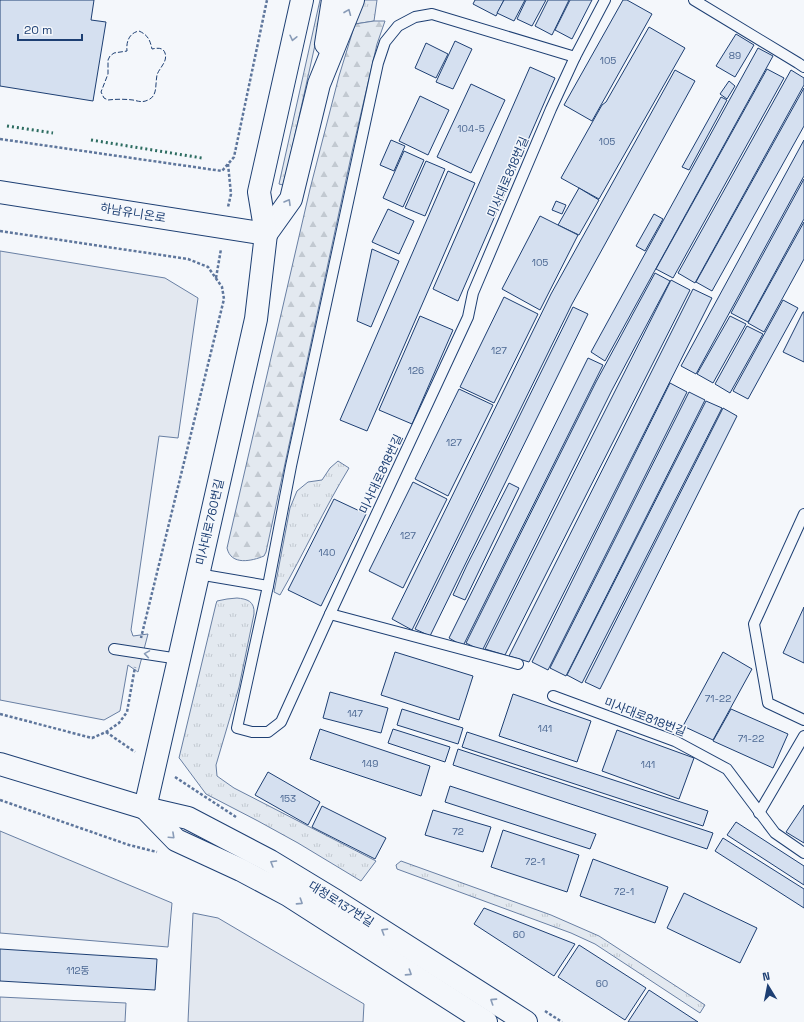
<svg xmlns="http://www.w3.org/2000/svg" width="804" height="1022" viewBox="0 0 804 1022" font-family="'Space Grotesk','Noto Sans KR',sans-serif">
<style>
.grass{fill:url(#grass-tufts);stroke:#687fa3}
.forest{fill:url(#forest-firs);stroke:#687fa3}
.parking{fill:#e3e8f0;stroke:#687fa3}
.building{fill:#d5e0f0;stroke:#1d3f73}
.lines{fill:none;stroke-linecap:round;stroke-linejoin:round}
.lane-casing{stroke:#1d3f73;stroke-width:12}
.secondary-casing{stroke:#1d3f73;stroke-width:24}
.primary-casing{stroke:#1d3f73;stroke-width:24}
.path{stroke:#5e769c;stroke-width:2.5;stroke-dasharray:3 2;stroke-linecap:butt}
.lane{stroke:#f4f7fb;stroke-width:10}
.secondary{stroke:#f4f7fb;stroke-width:22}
.primary{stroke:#f4f7fb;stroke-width:22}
.hedge{stroke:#2c6c60;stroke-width:3;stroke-dasharray:2 3;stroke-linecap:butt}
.fence{stroke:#1d3f73;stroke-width:1;stroke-dasharray:5 2;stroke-linecap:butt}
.oneway{stroke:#889bb7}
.labels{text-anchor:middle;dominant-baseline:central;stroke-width:3;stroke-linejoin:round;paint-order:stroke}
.number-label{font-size:10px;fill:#4b6792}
.street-label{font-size:12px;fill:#1d3f73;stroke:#f4f7fb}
</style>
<defs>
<pattern id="grass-tufts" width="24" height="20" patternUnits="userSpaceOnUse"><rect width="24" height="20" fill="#e3e9f0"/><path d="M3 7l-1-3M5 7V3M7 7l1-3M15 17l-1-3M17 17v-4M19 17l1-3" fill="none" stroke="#c2c9d1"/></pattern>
<pattern id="forest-firs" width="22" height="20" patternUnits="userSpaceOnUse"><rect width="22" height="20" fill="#e3e9f0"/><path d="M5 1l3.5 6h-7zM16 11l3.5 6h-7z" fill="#c2c9d1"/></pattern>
</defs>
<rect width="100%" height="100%" fill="#f4f7fb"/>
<g class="grass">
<polygon points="320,0 325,0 289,162 283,185 279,184"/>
<polygon points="364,0 377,0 374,21 355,24"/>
<path d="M 338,461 L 349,468 C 324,509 304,553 280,595 L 274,592 L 290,508 L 297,491 L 308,482 L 322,480 L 330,468 Z"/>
<path d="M 237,598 C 247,599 255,601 254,614 L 239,687 L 216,765 L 217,776 L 224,781 L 234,788 L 376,861 L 361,881 L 298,843 L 258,821 L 206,794 L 180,759 L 179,758 L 216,604 L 217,601 L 227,599 Z"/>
<polygon points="401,861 551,915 599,936 705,1005 700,1013 595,944 571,933 397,869 396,865"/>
</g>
<path class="forest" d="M 374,21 L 385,21 L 377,44 L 352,152 L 266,552 L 264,556 C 252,561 231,566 227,548 L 310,189 L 339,76 L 355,24 Z"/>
<g class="parking">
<polygon points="0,251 165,278 198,298 178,438 159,436 131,630 133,636 148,634 138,672 128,665 120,711 104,720 0,700"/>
<polygon points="0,831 172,903 168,947 0,933"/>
<polygon points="193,913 218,918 364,1004 363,1022 188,1022"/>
<polygon points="0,997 126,1003 125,1022 0,1022"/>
</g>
<g class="building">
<polygon points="0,0 94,0 91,20 106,22 93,101 0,86"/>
<polygon points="475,0 504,0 496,16 473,4"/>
<polygon points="504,0 525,0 514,21 497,13"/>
<polygon points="526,0 546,0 532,26 517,19"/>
<polygon points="548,0 569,0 552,35 535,26"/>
<polygon points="570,0 592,0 572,39 555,30"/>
<polygon points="623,0 627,0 652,14 592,121 564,105"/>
<polygon points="649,27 685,48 599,199 561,178 602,105 606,102"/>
<polygon points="736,34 754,45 735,77 716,66"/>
<polygon points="455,41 472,49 453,89 436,82"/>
<polygon points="426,43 448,54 436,78 415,68"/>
<polygon points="758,48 773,56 605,361 591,352"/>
<polygon points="530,67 555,78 458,301 433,289"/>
<polygon points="767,69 784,78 673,278 656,269"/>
<polygon points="675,70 695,81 572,304 412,630 392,619 551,294"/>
<polygon points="791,70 804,78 804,85 695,283 678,273"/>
<polygon points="729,81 735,86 727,99 720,94"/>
<polygon points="471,84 505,100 471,173 437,157"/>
<polygon points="804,88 804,126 712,291 696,282"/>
<polygon points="420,96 449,110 428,155 399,141"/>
<polygon points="721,97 727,100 689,170 682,167"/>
<polygon points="391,140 405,146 394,171 380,165"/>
<polygon points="804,140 804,176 696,374 681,366"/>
<polygon points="404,151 424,160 403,207 383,198"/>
<polygon points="426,161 445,169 425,216 405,208"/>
<polygon points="448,171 475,183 367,431 340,420"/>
<polygon points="804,179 804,219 748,322 731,313"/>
<polygon points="579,188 599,200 579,235 558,225"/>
<polygon points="556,201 566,205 562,214 552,210"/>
<polygon points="388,209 414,221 399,254 372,242"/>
<polygon points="654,214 663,219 645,251 636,246"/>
<polygon points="540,216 578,235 540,310 502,289"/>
<polygon points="804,222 804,259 764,332 748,323"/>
<polygon points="372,249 399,261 371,327 357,321"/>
<polygon points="655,273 670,281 612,390 482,651 466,643 596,382"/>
<polygon points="671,280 690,290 505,655 485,649"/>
<polygon points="693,289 712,298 529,662 509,656"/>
<polygon points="504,297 538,314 494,403 460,387"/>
<polygon points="783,300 798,308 748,399 733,391"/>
<polygon points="573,307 588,314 430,636 415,629"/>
<polygon points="803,312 804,312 804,362 783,352"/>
<polygon points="420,316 453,330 412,424 379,410"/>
<polygon points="730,316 746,324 713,383 697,374"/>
<polygon points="747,326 763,334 730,393 715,384"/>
<polygon points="588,358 603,365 463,646 449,638"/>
<polygon points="670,383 687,392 548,670 532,662"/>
<polygon points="459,389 493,405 448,496 415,479"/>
<polygon points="689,392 705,400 566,676 550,668"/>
<polygon points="706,401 722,408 582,683 567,675"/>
<polygon points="723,408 737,416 600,689 585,682"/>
<polygon points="413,482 447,499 403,588 369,571"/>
<polygon points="509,483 519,488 465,600 453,595 467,565"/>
<polygon points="334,499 366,514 321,606 288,590"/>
<polygon points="804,607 804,663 783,653"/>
<polygon points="395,652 473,676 459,720 381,695"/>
<polygon points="723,652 752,669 713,740 683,726"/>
<polygon points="330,692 388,708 381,733 323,718"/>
<polygon points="513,694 591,721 577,762 499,736"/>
<polygon points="402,709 463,728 458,744 397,725"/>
<polygon points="731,709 788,734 773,768 713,741"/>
<polygon points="320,729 430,766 421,796 310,759"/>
<polygon points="393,729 450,747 445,762 388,743"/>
<polygon points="617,730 694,758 679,799 602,771"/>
<polygon points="467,732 708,811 703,826 462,747"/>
<polygon points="458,749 713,833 707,849 453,765"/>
<polygon points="268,772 320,802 308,825 255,795"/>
<polygon points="450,786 596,834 590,849 445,802"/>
<polygon points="804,805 804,843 786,832"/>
<polygon points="322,806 386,838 375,859 312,827"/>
<polygon points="433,810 491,827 483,852 425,835"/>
<polygon points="736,822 804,866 804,885 727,835"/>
<polygon points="503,830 579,855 567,892 491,867"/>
<polygon points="723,838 804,889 804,908 715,851"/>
<polygon points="593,859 668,887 655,923 580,896"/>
<polygon points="684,893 757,928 740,963 667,928"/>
<polygon points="484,908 575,944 554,976 474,924"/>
<polygon points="579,945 646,988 625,1020 558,977"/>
<polygon points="0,949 157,959 155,990 0,981"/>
<polygon points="649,990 698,1022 628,1022"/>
</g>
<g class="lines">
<defs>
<g id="lane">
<polyline points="694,0 798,63 804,67"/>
<polyline points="804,514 754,624 768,703 804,720"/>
<polyline points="198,574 268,586 291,466 378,63 385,42 398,26 415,17 432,14 575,57 605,0"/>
<polyline points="268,586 237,728 252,732 268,732 281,722 330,614 468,317 473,293 551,109 575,57"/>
<polyline points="330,614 518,664"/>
<polyline points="114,649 179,659"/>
<polyline points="553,696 675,741 727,769 775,833 804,853"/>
<polyline points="759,813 804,736"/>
</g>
<g id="secondary">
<polyline points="0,192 266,234 256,319 179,659 145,808"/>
<polyline points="0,764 145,808 188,818 270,861 336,901 526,1022"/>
<polyline points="145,808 176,840 241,870 288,895 486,1022"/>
</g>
<g id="primary">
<polyline points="326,44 333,0"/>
<polyline points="266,234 291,199 319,84 353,0"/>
<polyline points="266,234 259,192 302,0"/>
</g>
</defs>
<use href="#lane" class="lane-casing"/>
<use href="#secondary" class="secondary-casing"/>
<use href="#primary" class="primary-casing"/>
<g class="path">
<polyline points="0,139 222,171 234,157 267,0"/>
<polyline points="228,164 231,194 228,207"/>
<polyline points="0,231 188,259 208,267 222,287 224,299 141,638"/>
<polyline points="216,278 221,249"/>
<polyline points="0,714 92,738 106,732 119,723 127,712 135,667"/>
<polyline points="106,732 135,752"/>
<polyline points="175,777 236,817"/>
<polyline points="0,800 129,845 157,852"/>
<polyline points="545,1011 562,1022"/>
</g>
<use href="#lane" class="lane"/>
<use href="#secondary" class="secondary"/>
<use href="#primary" class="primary"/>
<g class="hedge">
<polyline points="7,126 53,133"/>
<polyline points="91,140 202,158"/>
</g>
<path class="fence" d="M 139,31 C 148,35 150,40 152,49 C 157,48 163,47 165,53 C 168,62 159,68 157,75 C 155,84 158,96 148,100 C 142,103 138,101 133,100 C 125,99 116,99 108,100 L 104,98 L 101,92 L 108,74 L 108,60 L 110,56 L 114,53 L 127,51 C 126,42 129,33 139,31 Z"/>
</g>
<defs><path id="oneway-chevron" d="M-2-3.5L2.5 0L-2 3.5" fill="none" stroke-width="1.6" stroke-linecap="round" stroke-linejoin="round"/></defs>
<g class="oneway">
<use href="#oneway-chevron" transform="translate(348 12) rotate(-68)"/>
<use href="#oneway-chevron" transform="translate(293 38) rotate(103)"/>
<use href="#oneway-chevron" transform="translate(288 202) rotate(-60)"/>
<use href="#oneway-chevron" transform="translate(147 654) rotate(-171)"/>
<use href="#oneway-chevron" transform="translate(172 836) rotate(43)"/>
<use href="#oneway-chevron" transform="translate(273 863) rotate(-149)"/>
<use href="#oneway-chevron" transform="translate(300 902) rotate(33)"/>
<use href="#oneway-chevron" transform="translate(384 931) rotate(-148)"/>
<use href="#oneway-chevron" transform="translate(409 973) rotate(33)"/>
<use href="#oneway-chevron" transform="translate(493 1001) rotate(-147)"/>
</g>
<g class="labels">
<g class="number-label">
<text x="735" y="55">89</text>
<text x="608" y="60">105</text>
<text x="471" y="128">104-5</text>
<text x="607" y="141">105</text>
<text x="540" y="262">105</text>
<text x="499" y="350">127</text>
<text x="416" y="370">126</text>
<text x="454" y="442">127</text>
<text x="408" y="535">127</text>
<text x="327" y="552">140</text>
<text x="718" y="698">71-22</text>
<text x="355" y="713">147</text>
<text x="545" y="728">141</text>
<text x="751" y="738">71-22</text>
<text x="370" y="763">149</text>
<text x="648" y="764">141</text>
<text x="288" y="798">153</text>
<text x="458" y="831">72</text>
<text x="535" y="861">72-1</text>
<text x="624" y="891">72-1</text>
<text x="519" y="934">60</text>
<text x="78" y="970">112동</text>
<text x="602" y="983">60</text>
</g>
<g class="street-label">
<text transform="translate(508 177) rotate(-67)">미사대로818번길</text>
<text transform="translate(133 213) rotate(9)">하남유니온로</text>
<text transform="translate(381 474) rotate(-65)">미사대로818번길</text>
<text transform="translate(210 522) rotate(-77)">미사대로760번길</text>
<text transform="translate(645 717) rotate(21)">미사대로818번길</text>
<text transform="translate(341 904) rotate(32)">대청로137번길</text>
</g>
</g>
<g transform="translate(768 986) rotate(350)" stroke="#f4f7fb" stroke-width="3" paint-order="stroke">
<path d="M0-3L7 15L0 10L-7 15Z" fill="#1d3f73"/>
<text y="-6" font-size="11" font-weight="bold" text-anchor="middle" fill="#1d3f73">N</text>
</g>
<path d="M18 34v6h64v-6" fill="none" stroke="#1d3f73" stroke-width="2"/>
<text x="24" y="34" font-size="12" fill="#1d3f73" stroke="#f4f7fb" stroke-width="3" paint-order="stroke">20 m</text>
</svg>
